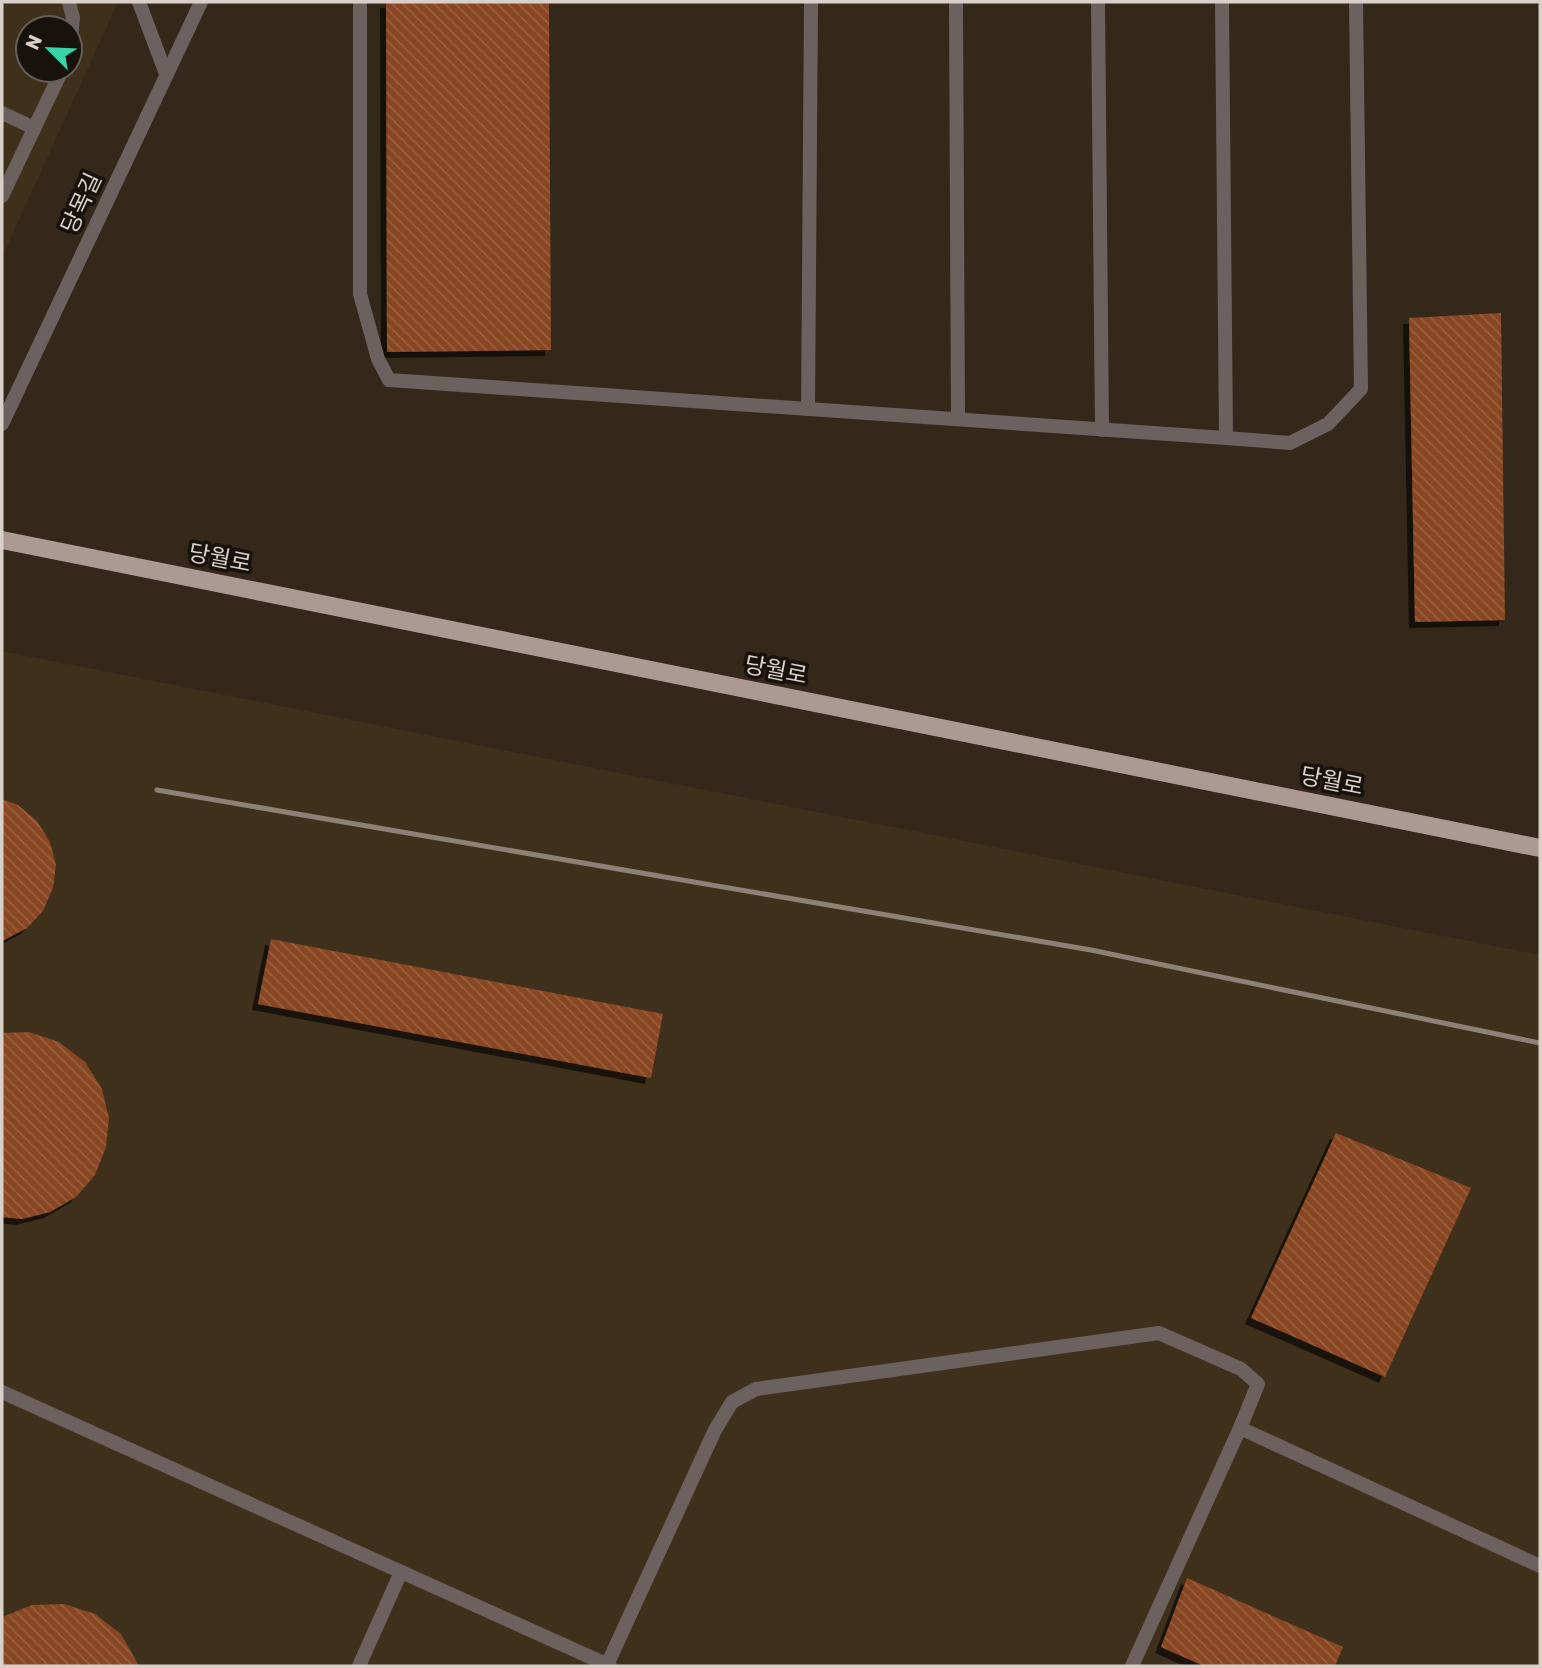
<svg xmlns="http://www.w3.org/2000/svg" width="1542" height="1668" viewBox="0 0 1542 1668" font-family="Rubik,'Noto Sans KR',sans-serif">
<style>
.built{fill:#3f301c;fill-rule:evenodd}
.building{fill:url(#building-back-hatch);filter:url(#shadow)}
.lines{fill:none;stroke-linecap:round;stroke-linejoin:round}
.service{stroke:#6b6260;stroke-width:14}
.minor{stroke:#6b6260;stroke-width:14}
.primary{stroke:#ad9994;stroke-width:18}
.rail{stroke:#8b8176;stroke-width:5}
.labels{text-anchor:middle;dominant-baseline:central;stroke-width:7;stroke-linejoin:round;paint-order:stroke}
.street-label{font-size:23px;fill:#d9d1c9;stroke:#17120c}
</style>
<defs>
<pattern id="building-back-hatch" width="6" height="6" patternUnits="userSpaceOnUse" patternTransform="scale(1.75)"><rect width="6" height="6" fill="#884620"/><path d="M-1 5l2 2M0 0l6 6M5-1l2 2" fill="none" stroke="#98603f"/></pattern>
<filter id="shadow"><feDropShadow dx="-6" dy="6" stdDeviation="0" flood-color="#0009"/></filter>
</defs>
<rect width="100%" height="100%" fill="#33281a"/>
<g class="built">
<path d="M 2,2 L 118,2 L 2,257 ZM 28,28 L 70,28 L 70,70 L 28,70 Z"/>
<polygon points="2,651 1540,955 1540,1666 2,1666"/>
</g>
<g class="building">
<polygon points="386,2 549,2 551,350 387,352"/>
<polygon points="1501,313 1505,620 1415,622 1409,318"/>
<polygon points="2,799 18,805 37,821 50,842 56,865 53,888 43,911 27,928 2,941"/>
<polygon points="271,939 663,1014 651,1078 258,1004"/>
<polygon points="29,1032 59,1042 85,1062 102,1089 109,1118 106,1147 95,1175 76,1197 50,1212 22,1219 2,1217 2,1033"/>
<polygon points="1336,1133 1471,1188 1385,1377 1251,1318"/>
<polygon points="1187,1578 1343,1647 1335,1666 1204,1666 1161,1647"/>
<polygon points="64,1604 95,1614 121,1634 139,1666 2,1666 2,1617 32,1605"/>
</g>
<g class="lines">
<g class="service">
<polyline points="69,2 73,18 70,48"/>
<polyline points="139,2 166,74"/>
<polyline points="360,2 360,294 378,359 389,380 1226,438 1222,2"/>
<polyline points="956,2 958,419"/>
<polyline points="1098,2 1102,430"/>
<polyline points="2,113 34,128"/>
<polyline points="2,196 62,70"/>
<polyline points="808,409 811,2"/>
<polyline points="1226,438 1290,443 1328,424 1361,389 1356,2"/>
<polyline points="2,1392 610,1666"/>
<polyline points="607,1665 715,1430 732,1402 756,1389 1159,1333 1241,1369 1258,1384 1240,1428"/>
<polyline points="359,1666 401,1572"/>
<polyline points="1132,1666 1240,1428 1540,1566"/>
</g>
<polyline class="minor" points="2,424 201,2"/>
<polyline class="primary" points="2,540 1540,848"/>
<polyline class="rail" points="157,790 1091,950 1540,1043"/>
</g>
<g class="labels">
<g class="street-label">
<text transform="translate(81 203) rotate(-65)">당목길</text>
<text transform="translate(220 558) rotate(11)">당월로</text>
<text transform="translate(776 670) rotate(11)">당월로</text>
<text transform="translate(1332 781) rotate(11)">당월로</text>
</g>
</g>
<rect width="1542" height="1668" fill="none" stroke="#d9d1c9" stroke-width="7"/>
<g transform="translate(49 49) rotate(294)"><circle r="33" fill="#17120c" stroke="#655e58" stroke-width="2"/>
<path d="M0-5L12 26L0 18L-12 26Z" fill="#38d4a6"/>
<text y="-10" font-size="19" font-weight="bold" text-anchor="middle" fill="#d9d1c9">N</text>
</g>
</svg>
